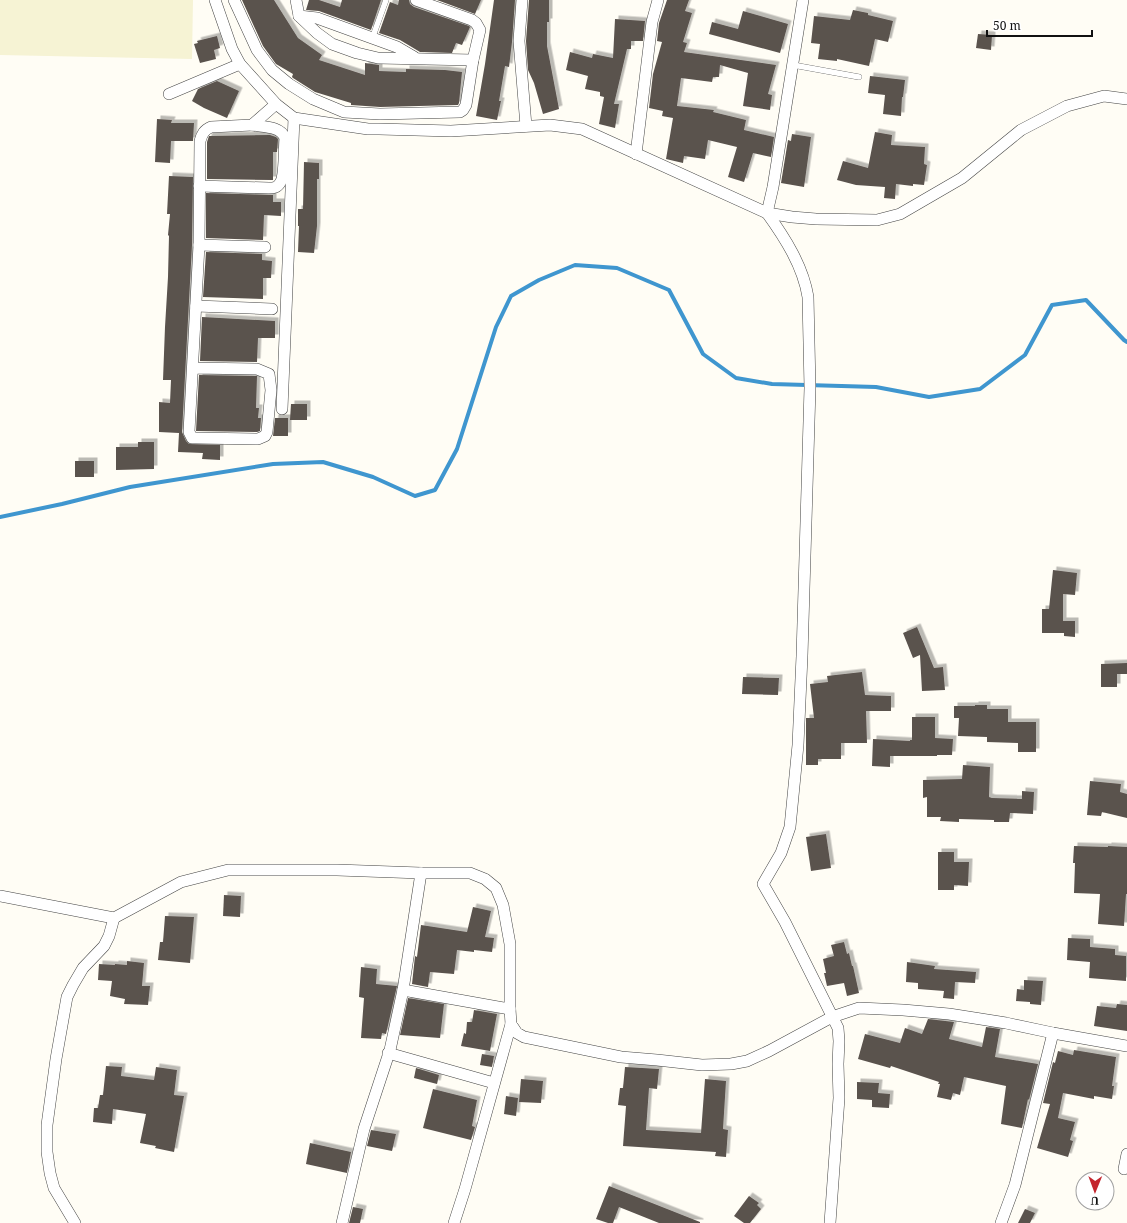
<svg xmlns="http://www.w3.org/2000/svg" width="1127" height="1223" viewBox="0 0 1127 1223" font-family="'Noto Serif',serif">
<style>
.farmland{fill:#f6f3d4}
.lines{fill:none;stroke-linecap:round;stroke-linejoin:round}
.stream{stroke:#3f96cf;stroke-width:4}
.building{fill:#5a524d;filter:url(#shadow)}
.service-casing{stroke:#444;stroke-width:6}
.minor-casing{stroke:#444;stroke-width:12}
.service{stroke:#fff;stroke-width:5.5}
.minor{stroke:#fff;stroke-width:11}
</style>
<defs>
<filter id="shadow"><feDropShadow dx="3.5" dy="-3.5" stdDeviation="0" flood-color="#0004"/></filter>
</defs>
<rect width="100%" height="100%" fill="#fffdf5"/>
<polygon class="farmland" points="0,0 193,0 192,59 0,55"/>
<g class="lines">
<polyline class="stream" points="0,517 62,504 130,487 273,464 323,462 373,477 415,496 435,490 457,449 496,327 511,296 539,280 575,265 617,268 669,290 703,354 736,378 772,384 876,387 929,397 980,389 1025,355 1052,305 1086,300 1124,340 1127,342"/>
</g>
<g class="building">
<polygon points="242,0 274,0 298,38 322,55 319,60 365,75 365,63 379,65 379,71 406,72 406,69 445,70 462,72 459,103 458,105 380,107 351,105 351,103 315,92 293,78 292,77 293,74 276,64 263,46"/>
<polygon points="309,0 319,0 340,7 342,0 381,0 371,30 319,11 306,10"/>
<polygon points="399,0 409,0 410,4 414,7 469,26 470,27 462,45 456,43 452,53 420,52 400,40 379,33 390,2 398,5"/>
<polygon points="437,0 481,0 475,14"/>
<polygon points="494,0 515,0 512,42 509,67 505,66 499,101 501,101 497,120 476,116 485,64"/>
<polygon points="529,0 549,0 549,22 547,22 547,46 559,109 543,114 534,83 528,70 526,41"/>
<polygon points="667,0 689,0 685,11 692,13 683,42 687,43 684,52 776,65 768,94 772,95 770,110 743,106 748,73 720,65 719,77 713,77 712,82 681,78 677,106 714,110 713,112 746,120 744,130 774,137 771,157 753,153 744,182 728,177 737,147 708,140 705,159 684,156 683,163 666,159 673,118 662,116 663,111 649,108 653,74 662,42 657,41 659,23"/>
<polygon points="853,10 868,13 868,15 893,21 888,42 875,39 869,66 837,59 837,61 818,59 820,44 811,43 814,16 850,20"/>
<polygon points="743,11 788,24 780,53 709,34 712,22 738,29"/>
<polygon points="615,19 645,21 643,41 631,41 631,49 627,49 614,104 619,104 615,128 599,124 604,97 600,96 600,92 585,89 588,76 566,70 570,52 592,58 593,54 613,58"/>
<polygon points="978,34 992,35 991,50 976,48"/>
<polygon points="217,36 220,48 214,50 216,59 200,63 194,44 198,43 197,41"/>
<polygon points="870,76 905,80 903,97 902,97 901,116 883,114 885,95 868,93"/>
<polygon points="217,81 239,91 227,118 204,108 192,101 198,89"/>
<polygon points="157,119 172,120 171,123 194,123 193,141 171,141 170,163 155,162"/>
<polygon points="875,132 892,135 891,145 925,147 924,164 927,165 924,185 913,184 913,186 896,184 895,199 884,198 885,187 856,185 837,180 843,161 868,168"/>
<polygon points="792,134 811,137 804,187 781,183 788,140 791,141"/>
<polygon points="270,135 276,137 278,139 277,152 273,152 273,180 207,179 207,142 209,136"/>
<polygon points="304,162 319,163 319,179 317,179 317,226 314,253 298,252 299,226 298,226 298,209 303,209"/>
<polygon points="169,176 193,177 192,245 182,432 186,441 189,444 220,445 220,460 202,459 203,453 178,452 179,433 159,432 159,402 170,403 171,380 163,380 165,327 168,277 169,236 168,235 170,214 167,214"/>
<polygon points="206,193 273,195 273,202 281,202 281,216 264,215 263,240 206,238"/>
<polygon points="206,252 262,254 262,260 272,261 271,278 263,278 263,299 203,297"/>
<polygon points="202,317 275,321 275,338 258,338 257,362 200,361"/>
<polygon points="199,375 257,376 256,408 259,408 258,418 261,418 260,431 257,432 196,431"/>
<polygon points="291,404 307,404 307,420 290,420"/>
<polygon points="275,418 288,418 288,436 273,436"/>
<polygon points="138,442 154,442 154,469 116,470 116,447 138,447"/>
<rect x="75" y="461" width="19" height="16"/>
<polygon points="1053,570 1077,573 1075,595 1063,594 1063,621 1075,621 1075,637 1064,636 1064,633 1042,633 1042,609 1049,609"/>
<polygon points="917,627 934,668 943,667 945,690 922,691 920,655 913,658 903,633"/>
<polygon points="1127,663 1127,674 1117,674 1117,687 1101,687 1101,664"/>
<polygon points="862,672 865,695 891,696 891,711 866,711 867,743 841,743 841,759 818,759 818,765 806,765 806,718 814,718 810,684 828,682 827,676"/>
<polygon points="743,677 779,678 778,695 742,694"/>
<polygon points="975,705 987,705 987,709 1008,709 1008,722 1036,722 1036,752 1018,752 1018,743 987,742 987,737 958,736 959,718 954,718 954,706 975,706"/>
<polygon points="912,717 935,717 935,738 953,739 952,755 937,755 937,756 890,756 890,767 872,766 873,739 910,741 910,740 912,740"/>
<polygon points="963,765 990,767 989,797 992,798 1022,799 1022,791 1034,792 1033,814 1010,813 1009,822 994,822 994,820 959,819 959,822 940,821 941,817 927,817 927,797 923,798 923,780 962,779"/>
<polygon points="1090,781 1121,784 1120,792 1127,794 1127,818 1102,812 1101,816 1087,815"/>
<polygon points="826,834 831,868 811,871 806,837"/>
<polygon points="1074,846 1108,847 1108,846 1127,847 1127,894 1126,894 1124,926 1098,924 1100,894 1074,893 1075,863 1073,863"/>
<polygon points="938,852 954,852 954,862 969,862 968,886 954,885 954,890 938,890"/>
<polygon points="224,895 241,896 240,917 223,916"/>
<polygon points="473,907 491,911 485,937 494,938 492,952 474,950 474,952 457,950 454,974 430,972 428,987 412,984 415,956 417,957 421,925 467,932"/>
<polygon points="165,916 194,917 190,963 158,960 160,942 163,942"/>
<polygon points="1068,938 1090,939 1090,947 1115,949 1115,955 1126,956 1126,981 1089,978 1090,962 1067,960"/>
<polygon points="844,942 847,954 849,953 852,966 853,966 859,993 847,996 844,983 827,986 824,973 826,973 823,959 834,956 831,945"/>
<polygon points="127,961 144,963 142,986 150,986 148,1005 124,1004 125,999 110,996 112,981 98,980 99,964 115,965 115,964 127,965"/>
<polygon points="907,962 935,966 934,969 976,972 975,983 955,982 954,999 943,998 944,991 918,989 918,983 906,982"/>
<polygon points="361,967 377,969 376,984 397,986 386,1034 382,1033 381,1039 361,1038 364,998 359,997"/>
<polygon points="1024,980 1043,981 1041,1005 1030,1004 1030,1002 1016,1001 1017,989 1024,990"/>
<polygon points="408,998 444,1004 440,1038 400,1035"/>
<polygon points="1117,1004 1127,1005 1127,1031 1094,1026 1097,1006 1116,1008"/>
<polygon points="474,1010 497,1014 490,1051 461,1046 464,1033 466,1034 467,1022 472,1022"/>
<polygon points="928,1019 954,1022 949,1039 982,1047 986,1027 1000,1029 995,1057 1038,1064 1029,1100 1028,1099 1022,1128 1001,1124 1006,1086 964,1077 960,1095 953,1093 951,1100 937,1097 940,1084 938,1084 939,1082 891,1066 890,1068 858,1059 865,1034 900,1043 905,1028 922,1034"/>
<polygon points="1074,1050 1116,1057 1112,1086 1114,1086 1112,1099 1094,1096 1094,1099 1063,1093 1058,1118 1075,1122 1070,1140 1073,1141 1068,1157 1037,1148 1050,1104 1043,1103 1053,1062 1055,1063 1058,1051 1073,1055"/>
<polygon points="482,1054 494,1056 492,1067 480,1065"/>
<polygon points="106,1066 122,1067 121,1076 154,1080 156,1067 177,1070 174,1095 184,1096 174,1152 155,1148 156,1146 140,1143 146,1114 113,1109 112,1124 93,1122 94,1108 98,1108 100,1095 103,1095"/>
<polygon points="625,1067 659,1069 657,1089 649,1088 646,1130 701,1133 705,1079 726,1081 723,1129 728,1130 726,1157 715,1156 716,1152 623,1146 626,1106 618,1105 620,1088 623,1088"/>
<polygon points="416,1068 439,1075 437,1084 414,1078"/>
<polygon points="521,1079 543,1081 541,1103 519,1102"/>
<polygon points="857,1082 879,1083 878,1093 890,1094 889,1108 872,1107 872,1100 857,1099"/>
<polygon points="433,1089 477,1100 472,1126 475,1127 471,1140 423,1128"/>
<polygon points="506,1096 518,1098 516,1116 504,1114"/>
<polygon points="371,1130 396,1134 392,1151 367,1146"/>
<polygon points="310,1143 351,1152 347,1173 306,1164"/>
<polygon points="609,1186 700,1222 700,1223 659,1223 619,1207 613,1223 608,1223 596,1219"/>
<polygon points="749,1196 759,1203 757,1205 761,1209 750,1223 744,1223 734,1216"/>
<polygon points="353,1207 363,1209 360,1223 349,1223"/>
<polygon points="1025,1209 1035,1213 1030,1223 1018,1223"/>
</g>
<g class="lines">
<defs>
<g id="service">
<polyline points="372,39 386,0"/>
<polyline points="793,65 859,77"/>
</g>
<g id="minor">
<polyline points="215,0 232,49 240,64 276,104 294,118 368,129 379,129 451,131 550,125 582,129 767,213 792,217 816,219 877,220 900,214 962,178 1021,130 1067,106 1104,96 1127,99"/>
<polyline points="234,0 257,50 272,70 289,84 313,99 344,112 380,114 460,112 463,110 466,105 473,60 480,30 476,23 472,20 416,0"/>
<polyline points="296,0 299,16 317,33 332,44 357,53 378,58 473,60"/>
<polyline points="522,0 519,41 526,126"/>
<path d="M 803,0 L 773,187 L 767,213 C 785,238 803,266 808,297 L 810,388 L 802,656 L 798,745 L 790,827 L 781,853 L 763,884 L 785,922 L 838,1028 L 839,1041 L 838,1064 L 839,1098 L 830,1223"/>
<polyline points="299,16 317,18 397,47 414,57"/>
<polyline points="169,94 240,64"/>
<polyline points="636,154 652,22 658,0"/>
<path d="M 199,186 L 269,188 C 273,188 277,188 280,183 C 285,177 284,147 285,138 C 281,126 263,127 252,125"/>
<polyline points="199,245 265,247"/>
<polyline points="196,306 272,309"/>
<path d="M 193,368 L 257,369 L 269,374 L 271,390 L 267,432 L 265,436 L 258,439 L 196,438 L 192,438 L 189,432 L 199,245 L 200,141 C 202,134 204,130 211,127 L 252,125 L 276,104"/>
<polyline points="282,409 294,118"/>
<polyline points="0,896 114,918 181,882 228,870 337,870 421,873 470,873 485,879 496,888 503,905 510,944 510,1009 511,1024 517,1033 524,1037 621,1057 657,1060 702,1065 731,1064 747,1061 769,1051 832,1017 859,1008 903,1010 949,1014 1006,1023 1053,1033 1127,1046"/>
<polyline points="403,990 510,1009"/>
<polyline points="388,1053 494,1083"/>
<polyline points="1124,1169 1127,1154"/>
<polyline points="75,1223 54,1188 50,1173 47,1152 47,1125 56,1059 67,997 73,985 83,968 104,946 109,936 114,918"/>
<polyline points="342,1223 364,1129 390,1050 403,990 421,873"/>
<polyline points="454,1223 465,1189 511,1024"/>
<polyline points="1001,1223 1015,1185 1053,1033"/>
</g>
</defs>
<use href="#service" class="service-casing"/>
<use href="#minor" class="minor-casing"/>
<use href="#service" class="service"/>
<use href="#minor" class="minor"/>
</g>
<g transform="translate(1095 1191) rotate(181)"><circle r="19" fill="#ffffff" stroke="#a0a0a0"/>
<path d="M0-3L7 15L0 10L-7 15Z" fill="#c4262e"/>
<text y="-6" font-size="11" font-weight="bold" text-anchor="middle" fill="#111111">U</text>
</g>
<path d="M987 30v6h105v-6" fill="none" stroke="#111111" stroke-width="2"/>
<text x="993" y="30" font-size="12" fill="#111111" stroke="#ffffff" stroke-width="3" paint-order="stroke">50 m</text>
</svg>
